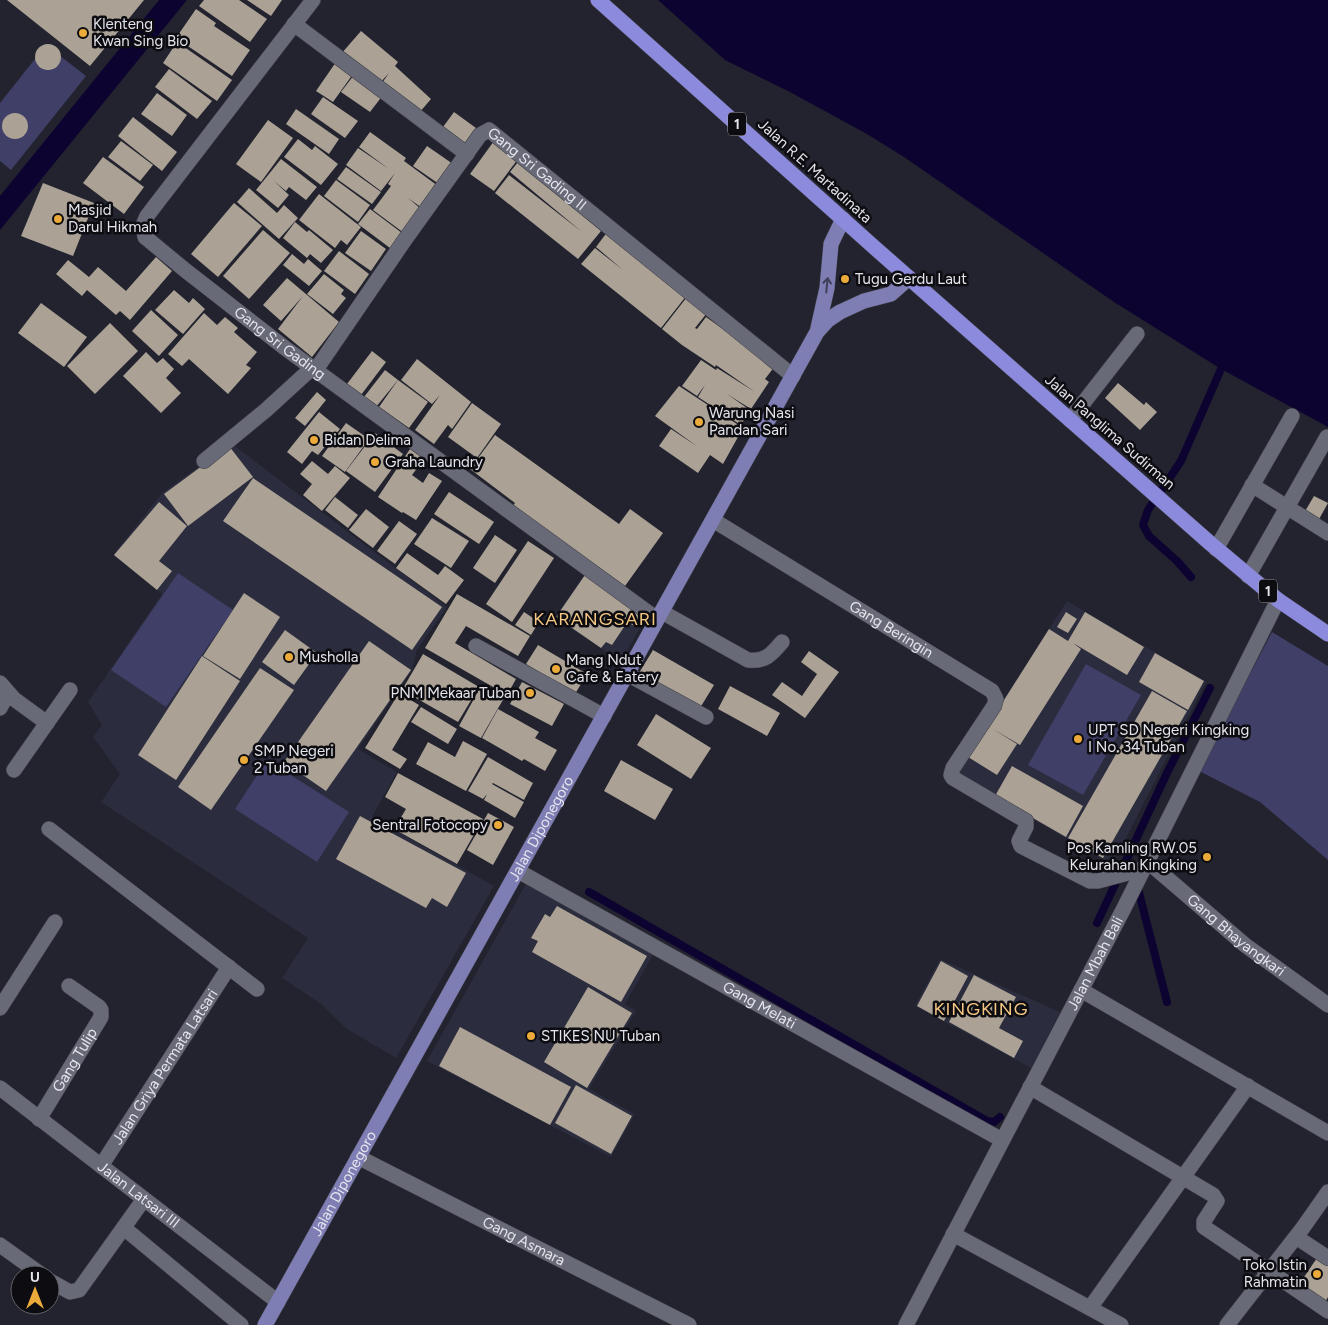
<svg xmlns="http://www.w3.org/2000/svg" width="1328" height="1325" viewBox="0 0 1328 1325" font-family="Figtree,sans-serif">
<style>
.built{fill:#2b2c3d}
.green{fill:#403f68}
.water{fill:#0d0331}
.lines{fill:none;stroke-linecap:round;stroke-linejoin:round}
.stream{stroke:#0d0331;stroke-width:8}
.building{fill:#aba295}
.minor-casing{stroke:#404049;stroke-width:16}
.major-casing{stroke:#404049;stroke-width:16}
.highway-casing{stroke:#404049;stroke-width:16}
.minor{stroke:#696a77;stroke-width:15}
.major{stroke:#7e7db4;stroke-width:15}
.highway{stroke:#8c8add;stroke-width:15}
.oneway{stroke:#3f3f5a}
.poi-dot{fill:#ebaa39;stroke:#0c0c11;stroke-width:2}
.labels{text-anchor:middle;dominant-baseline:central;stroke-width:5;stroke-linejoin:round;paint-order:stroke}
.shield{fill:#0c0c11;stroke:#a3a3aa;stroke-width:1}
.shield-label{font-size:14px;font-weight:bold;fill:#e4e4ec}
.poi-label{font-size:15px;fill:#e4e4ec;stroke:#0c0c11;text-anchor:start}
.street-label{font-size:15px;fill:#e4e4ec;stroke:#0c0c11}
.quarter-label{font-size:18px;letter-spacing:1px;fill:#f6c884;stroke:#0c0c11}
</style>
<rect width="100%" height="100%" fill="#22232e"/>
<g class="built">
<polygon points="231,443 447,607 417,650 412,670 358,749 397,772 372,817 494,886 396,1058 347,1029 321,1004 282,978 308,938 101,802 120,774 93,737 102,725 88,702 162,594 113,555 162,493"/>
<polygon points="584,575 646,617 621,662 555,617"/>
<polygon points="1067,601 1206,682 1112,865 955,774"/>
<polygon points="527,882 654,953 625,1004 636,1011 589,1089 635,1114 611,1157 427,1061"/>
<polygon points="940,959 1060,1012 1031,1068 915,1006"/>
</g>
<g class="green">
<polygon points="46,45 86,76 11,170 0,161 0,103"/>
<polygon points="178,573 233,610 166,707 111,670"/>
<polygon points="1272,632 1328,666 1328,860 1260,802 1199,771"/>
<polygon points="1086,664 1141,695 1083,795 1028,765"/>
<polygon points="267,760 349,812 317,862 235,809"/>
</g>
<g class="water">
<polygon points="159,0 187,0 0,230 0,196"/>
<polygon points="658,0 1328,0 1328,427 1221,369 1114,302 904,157 867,134 788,91 725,60"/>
</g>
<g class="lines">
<g class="stream">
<polyline points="1191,577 1177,561 1149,536 1143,525 1148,510 1181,461 1221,369"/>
<polyline points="1137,885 1167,1002"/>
<polyline points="589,892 987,1121 994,1122 1000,1117"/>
<polyline points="1097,923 1167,773 1210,688"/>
</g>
</g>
<g class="building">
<polygon points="7,0 144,0 90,66"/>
<polygon points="204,0 239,0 267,19 250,42 199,6"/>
<polygon points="247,0 282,0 271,16"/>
<polygon points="196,9 216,23 214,26 250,50 232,76 176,38"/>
<polygon points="361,31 398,62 395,66 431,99 419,113 382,83 389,73 379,84 341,54"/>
<polygon points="177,42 232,80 217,101 163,63"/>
<circle cx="48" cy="57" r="13"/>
<polygon points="336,62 353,74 333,102 316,91"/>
<polygon points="169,69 212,101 197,119 155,87"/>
<polygon points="354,75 383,95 370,112 341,92"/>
<polygon points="157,93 187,115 172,136 141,114"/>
<polygon points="323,97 358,121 345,138 311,114"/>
<polygon points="296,109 339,139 329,154 286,124"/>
<polygon points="454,112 476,128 465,143 443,127"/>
<circle cx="15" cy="126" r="13"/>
<polygon points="133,117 177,152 162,171 118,136"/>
<polygon points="268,120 293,138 261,182 236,164"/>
<polygon points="370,132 406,158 404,161 438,186 422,208 408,198 421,209 404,233 373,210 391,186 388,184 395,173 381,191 346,165 358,148 389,169 359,147"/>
<polygon points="298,139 312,150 315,146 338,164 321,185 284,157"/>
<polygon points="121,141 153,165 140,181 108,157"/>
<polygon points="494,141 518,159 494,191 470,174"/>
<polygon points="427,146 453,164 439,184 413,166"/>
<polygon points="103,157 144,187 124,214 83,183"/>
<polygon points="281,159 317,187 306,200 289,187 286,191 274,181 289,195 278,208 256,190"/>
<polygon points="518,162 601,231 578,259 495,193 509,175 582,232 510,172"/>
<polygon points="346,167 381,192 372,204 337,179"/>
<polygon points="336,180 370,205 358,222 324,196"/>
<polygon points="43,183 94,203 73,256 21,236"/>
<polygon points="249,188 277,213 284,205 298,218 279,239 237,202"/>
<polygon points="319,194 361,227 347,245 341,240 335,248 299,220"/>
<polygon points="234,203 262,226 218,277 191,254"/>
<polygon points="370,209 402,233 390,248 358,224"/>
<polygon points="295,222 307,232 309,230 333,250 321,263 310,254 307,258 283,238"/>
<polygon points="263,230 290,253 249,299 223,276"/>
<polygon points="361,231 386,249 371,271 345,253"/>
<polygon points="608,231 687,295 661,328 581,264 595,248 623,270 596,247"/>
<polygon points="339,251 369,274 355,294 324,271"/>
<polygon points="292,254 304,264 308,259 322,271 309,286 283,265"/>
<polygon points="156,257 172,271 130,320 120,311 116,315 87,290 82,296 56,274 68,260 89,277 98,267 126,291"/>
<polygon points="324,274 344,290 341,294 346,298 333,314 307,294"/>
<polygon points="287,278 339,322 312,357 278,329 303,296 281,321 263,305"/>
<polygon points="174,290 189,303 193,298 205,309 183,334 155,310"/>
<polygon points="687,297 707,313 695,328 697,329 706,317 775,366 765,379 769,382 751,409 727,394 750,410 741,425 698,397 705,385 697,396 682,386 701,360 716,370 717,368 755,392 716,365 715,367 682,345 662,329"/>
<polygon points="41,303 87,337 64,367 18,333"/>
<polygon points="151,310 178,335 159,356 132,331"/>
<polygon points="204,313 217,325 225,317 238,328 234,332 257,352 246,365 251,368 228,394 189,359 182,366 168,354"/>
<polygon points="110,323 138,351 95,394 67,366"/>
<polygon points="372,351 386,362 361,395 347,384"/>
<polygon points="146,352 157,363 163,358 174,369 166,378 181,393 161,413 123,376"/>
<polygon points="417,359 471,402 452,429 448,425 434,444 415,430 440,395 432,404 401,380"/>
<polygon points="385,370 398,380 376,407 364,397"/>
<polygon points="398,380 428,402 409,428 379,407"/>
<polygon points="1118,383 1144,405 1146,402 1157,412 1140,430 1105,398"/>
<polygon points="679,386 743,428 723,464 710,455 698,473 659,446 671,429 698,447 655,416"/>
<polygon points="317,392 326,400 305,426 295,418"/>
<polygon points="472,403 501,424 477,458 448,437"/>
<polygon points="319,412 340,429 318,455 312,451 302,464 287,452"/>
<polygon points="346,423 369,439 345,472 322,456"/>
<polygon points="375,433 403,454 375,492 346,471"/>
<polygon points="495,435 619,524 630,509 663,533 625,586 512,507 515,503 470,469"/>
<polygon points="229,446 253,477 188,526 164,494"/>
<polygon points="410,449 424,459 412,475 423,483 429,473 442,481 416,520 403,512 402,513 378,497"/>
<polygon points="312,461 328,474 335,466 350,478 322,511 303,495 312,484 300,474"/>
<polygon points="253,478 442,607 412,650 223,521"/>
<polygon points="449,492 494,522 479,544 434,514"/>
<polygon points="1314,496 1328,503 1318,521 1304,513"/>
<polygon points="335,497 358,515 348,528 325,510"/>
<polygon points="159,502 187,526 159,561 172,571 157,590 114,555"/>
<polygon points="366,509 389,527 373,548 349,530"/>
<polygon points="432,518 469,541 451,568 414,544"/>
<polygon points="399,521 417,534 395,564 377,551"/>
<polygon points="495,535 517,550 495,583 473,568"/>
<polygon points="528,541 554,558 512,622 486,604"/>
<polygon points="407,553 438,575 445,566 464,580 446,604 396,568"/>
<polygon points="585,575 642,615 634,626 622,618 619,623 624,627 612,645 606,642 601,648 556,617"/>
<polygon points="244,593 280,617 240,679 203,656"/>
<polygon points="457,594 530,636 518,656 466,626 455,643 516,679 507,695 425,648"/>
<polygon points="524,612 539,622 531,635 515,625"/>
<polygon points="1066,612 1077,619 1068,633 1057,627"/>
<polygon points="1085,612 1144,647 1127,675 1073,643 1081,649 1020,745 993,729 1017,744 997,775 968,757 1049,629 1068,641"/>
<polygon points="285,630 317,653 294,685 262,662"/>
<polygon points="369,641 411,670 326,791 284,762"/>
<polygon points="538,645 587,674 575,694 526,664"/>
<polygon points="653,650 714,685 700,708 639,673"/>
<polygon points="809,651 839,672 805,718 772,695 782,682 802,696 817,674 801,662"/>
<polygon points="1155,653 1204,681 1188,710 1139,682"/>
<polygon points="423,654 479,687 458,722 402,690"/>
<polygon points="202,656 240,681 176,780 138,755"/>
<polygon points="260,668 294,690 211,810 178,787"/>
<polygon points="522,682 564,704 552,726 510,704"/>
<polygon points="481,686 504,698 481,738 459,726"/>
<polygon points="730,686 780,713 767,736 718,709"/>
<polygon points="1152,691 1187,711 1103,858 1068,838"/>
<polygon points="399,693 419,705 392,750 407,759 400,769 365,748"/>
<polygon points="421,707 457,729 448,744 411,722"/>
<polygon points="498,709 539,732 535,738 557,750 545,771 524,759 522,761 482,738"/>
<polygon points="656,714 711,748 691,779 637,745"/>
<polygon points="463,741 487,754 466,791 416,764 428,742 455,757"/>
<polygon points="488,757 533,783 524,800 493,783 492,784 524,802 515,818 484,800 487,794 483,799 468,791"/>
<polygon points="621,760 673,789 655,820 604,791"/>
<polygon points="1012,766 1083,806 1066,837 995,796"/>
<polygon points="398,773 483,819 457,864 394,829 406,809 385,797"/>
<polygon points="488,813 514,827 493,865 467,850"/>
<polygon points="360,816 466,873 447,907 432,898 426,908 336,859"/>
<polygon points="557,906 647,956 621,1002 532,952 538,941 531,938 545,914 550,917"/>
<polygon points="941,961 968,976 944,1021 917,1006"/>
<polygon points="974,975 1016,997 999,1028 1023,1041 1014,1058 949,1022"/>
<polygon points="588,987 632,1013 587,1088 544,1062"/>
<polygon points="460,1027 571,1087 550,1125 439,1066"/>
<polygon points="576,1085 632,1116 611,1154 555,1123"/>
<polygon points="1319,1255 1328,1262 1328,1297 1324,1304 1298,1286"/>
</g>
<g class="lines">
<defs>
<g id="minor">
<path id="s1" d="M 313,0 L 147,216 L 143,225 L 145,237 L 185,270 L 285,348 L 657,619"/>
<polyline points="294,24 467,154"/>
<path id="s2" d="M 315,371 L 404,241 L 480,135 L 489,130 L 793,376"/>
<polyline points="1070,420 1137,334"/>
<polyline points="204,461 266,410 312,368"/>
<polyline points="1252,485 1328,533"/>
<path id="s3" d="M 713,520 L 992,691 L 996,699 L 994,706 L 953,768 L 951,775 L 953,778 L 1026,821 L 1026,827 L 1019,841 L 1021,846 L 1090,881 L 1098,881 L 1143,869"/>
<polyline points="1216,549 1292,416"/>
<polyline points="1248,576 1327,437"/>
<path d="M 662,612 L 748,660 C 765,662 771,655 782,642"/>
<polyline points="476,646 604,716"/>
<polyline points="627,674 706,717"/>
<polyline points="0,683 14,699 47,723"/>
<polyline points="0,708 8,693"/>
<polyline points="14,770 70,690"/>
<polyline points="49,829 257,989"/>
<path id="s4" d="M 1147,861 L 1245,945 L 1328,1005"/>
<path id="s5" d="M 518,871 L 1002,1140"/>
<polyline points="1081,990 1328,1133"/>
<polyline points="0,1008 55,922"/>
<polyline points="1030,1087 1213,1195 1217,1201 1204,1221 1204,1227 1328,1311"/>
<path id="s6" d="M 0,1088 L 278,1302"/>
<path id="s7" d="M 39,1119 L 101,1017 L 101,1010 L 99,1007 L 69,986"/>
<path id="s8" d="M 358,1157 L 689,1325"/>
<path id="s9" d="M 101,1166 L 229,967"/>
<polyline points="124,1228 241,1325"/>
<polyline points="953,1234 1121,1325"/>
<polyline points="1296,1237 1328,1258"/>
<polyline points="0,1245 42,1275"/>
<polyline points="50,1281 70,1292 79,1290 144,1199"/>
<polyline points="1090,1308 1248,1086"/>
<path id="s10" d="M 906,1325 L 1123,910 L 1278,600"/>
<polyline points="1227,1325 1302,1229 1328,1192"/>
</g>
<g id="major">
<polyline points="818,328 827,288 831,244 843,219"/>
<path id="s11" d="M 265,1325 L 817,332 L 828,320 L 840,312 L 864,301 L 891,294 L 909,278"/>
</g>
<polyline id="highway" points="598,0 875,248 1211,544 1278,600 1328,634"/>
</defs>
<use href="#minor" class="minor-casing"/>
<use href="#major" class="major-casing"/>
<use href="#highway" class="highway-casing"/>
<use href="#minor" class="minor"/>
<use href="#major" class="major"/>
<use href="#highway" class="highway"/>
</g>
<defs><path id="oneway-shaft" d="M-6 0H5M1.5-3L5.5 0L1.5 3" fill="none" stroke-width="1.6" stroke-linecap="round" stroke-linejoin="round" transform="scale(1.25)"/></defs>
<use class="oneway" href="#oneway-shaft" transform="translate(827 285) rotate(-84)"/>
<g class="poi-dot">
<circle cx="83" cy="33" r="5"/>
<circle cx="58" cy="219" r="5"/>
<circle cx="845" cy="279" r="5"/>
<circle cx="699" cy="422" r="5"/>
<circle cx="314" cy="440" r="5"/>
<circle cx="375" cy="462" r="5"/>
<circle cx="289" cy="657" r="5"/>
<circle cx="556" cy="669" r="5"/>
<circle cx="530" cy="693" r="5"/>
<circle cx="1078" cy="739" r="5"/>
<circle cx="244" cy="760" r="5"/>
<circle cx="498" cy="825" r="5"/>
<circle cx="1207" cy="857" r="5"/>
<circle cx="531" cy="1036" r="5"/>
<circle cx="1317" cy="1274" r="5"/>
</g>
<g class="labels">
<g class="shield">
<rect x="728" y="112.5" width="18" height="23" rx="4"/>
<rect x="1259" y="579.5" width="18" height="23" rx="4"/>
</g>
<g class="shield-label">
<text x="737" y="124">1</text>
<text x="1268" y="591">1</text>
</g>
<g class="poi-label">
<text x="93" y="24">Klenteng<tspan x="93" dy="17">Kwan Sing Bio</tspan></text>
<text x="68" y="210">Masjid<tspan x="68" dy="17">Darul Hikmah</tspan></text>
<text x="855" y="279">Tugu Gerdu Laut</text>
<text x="709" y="413">Warung Nasi<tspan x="709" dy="17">Pandan Sari</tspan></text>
<text x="324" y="440">Bidan Delima</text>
<text x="385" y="462">Graha Laundry</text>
<text x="299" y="657">Musholla</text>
<text x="566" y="660">Mang Ndut<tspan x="566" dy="17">Cafe &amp; Eatery</tspan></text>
<text x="520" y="693" text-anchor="end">PNM Mekaar Tuban</text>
<text x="1088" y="730">UPT SD Negeri Kingking<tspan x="1088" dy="17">I No. 34 Tuban</tspan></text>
<text x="254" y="751">SMP Negeri<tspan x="254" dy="17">2 Tuban</tspan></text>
<text x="488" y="825" text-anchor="end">Sentral Fotocopy</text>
<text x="1197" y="848" text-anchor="end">Pos Kamling RW.05<tspan x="1197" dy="17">Kelurahan Kingking</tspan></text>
<text x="541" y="1036">STIKES NU Tuban</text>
<text x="1307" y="1265" text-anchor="end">Toko Istin<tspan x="1307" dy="17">Rahmatin</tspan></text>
</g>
<g class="street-label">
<text transform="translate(815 171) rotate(42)">Jalan R.E. Martadinata</text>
<text stroke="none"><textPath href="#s2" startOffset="360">Gang Sri Gading II</textPath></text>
<text stroke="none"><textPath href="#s1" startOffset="466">Gang Sri Gading</textPath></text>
<text transform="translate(1110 432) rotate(41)">Jalan Panglima Sudirman</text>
<text stroke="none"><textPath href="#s3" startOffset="209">Gang Beringin</textPath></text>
<text stroke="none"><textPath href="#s11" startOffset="568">Jalan Diponegoro</textPath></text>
<text stroke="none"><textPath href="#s4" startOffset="116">Gang Bhayangkari</textPath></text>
<text stroke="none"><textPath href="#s10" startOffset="408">Jalan Mbah Bali</textPath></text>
<text stroke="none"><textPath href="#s5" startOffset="276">Gang Melati</textPath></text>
<text stroke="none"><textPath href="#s7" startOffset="69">Gang Tulip</textPath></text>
<text stroke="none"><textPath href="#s9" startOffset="118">Jalan Griya Permata Latsari</textPath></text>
<text stroke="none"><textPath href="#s11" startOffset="162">Jalan Diponegoro</textPath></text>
<text stroke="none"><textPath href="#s6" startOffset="175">Jalan Latsari III</textPath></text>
<text stroke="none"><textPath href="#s8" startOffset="186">Gang Asmara</textPath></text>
</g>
<g class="quarter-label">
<text x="595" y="619">KARANGSARI</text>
<text x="981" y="1009">KINGKING</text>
</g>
</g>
<g transform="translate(35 1290)"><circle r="24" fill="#0c0c11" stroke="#626269"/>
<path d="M0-4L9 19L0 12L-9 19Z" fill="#ebaa39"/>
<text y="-8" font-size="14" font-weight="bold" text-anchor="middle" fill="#e4e4ec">U</text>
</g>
</svg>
